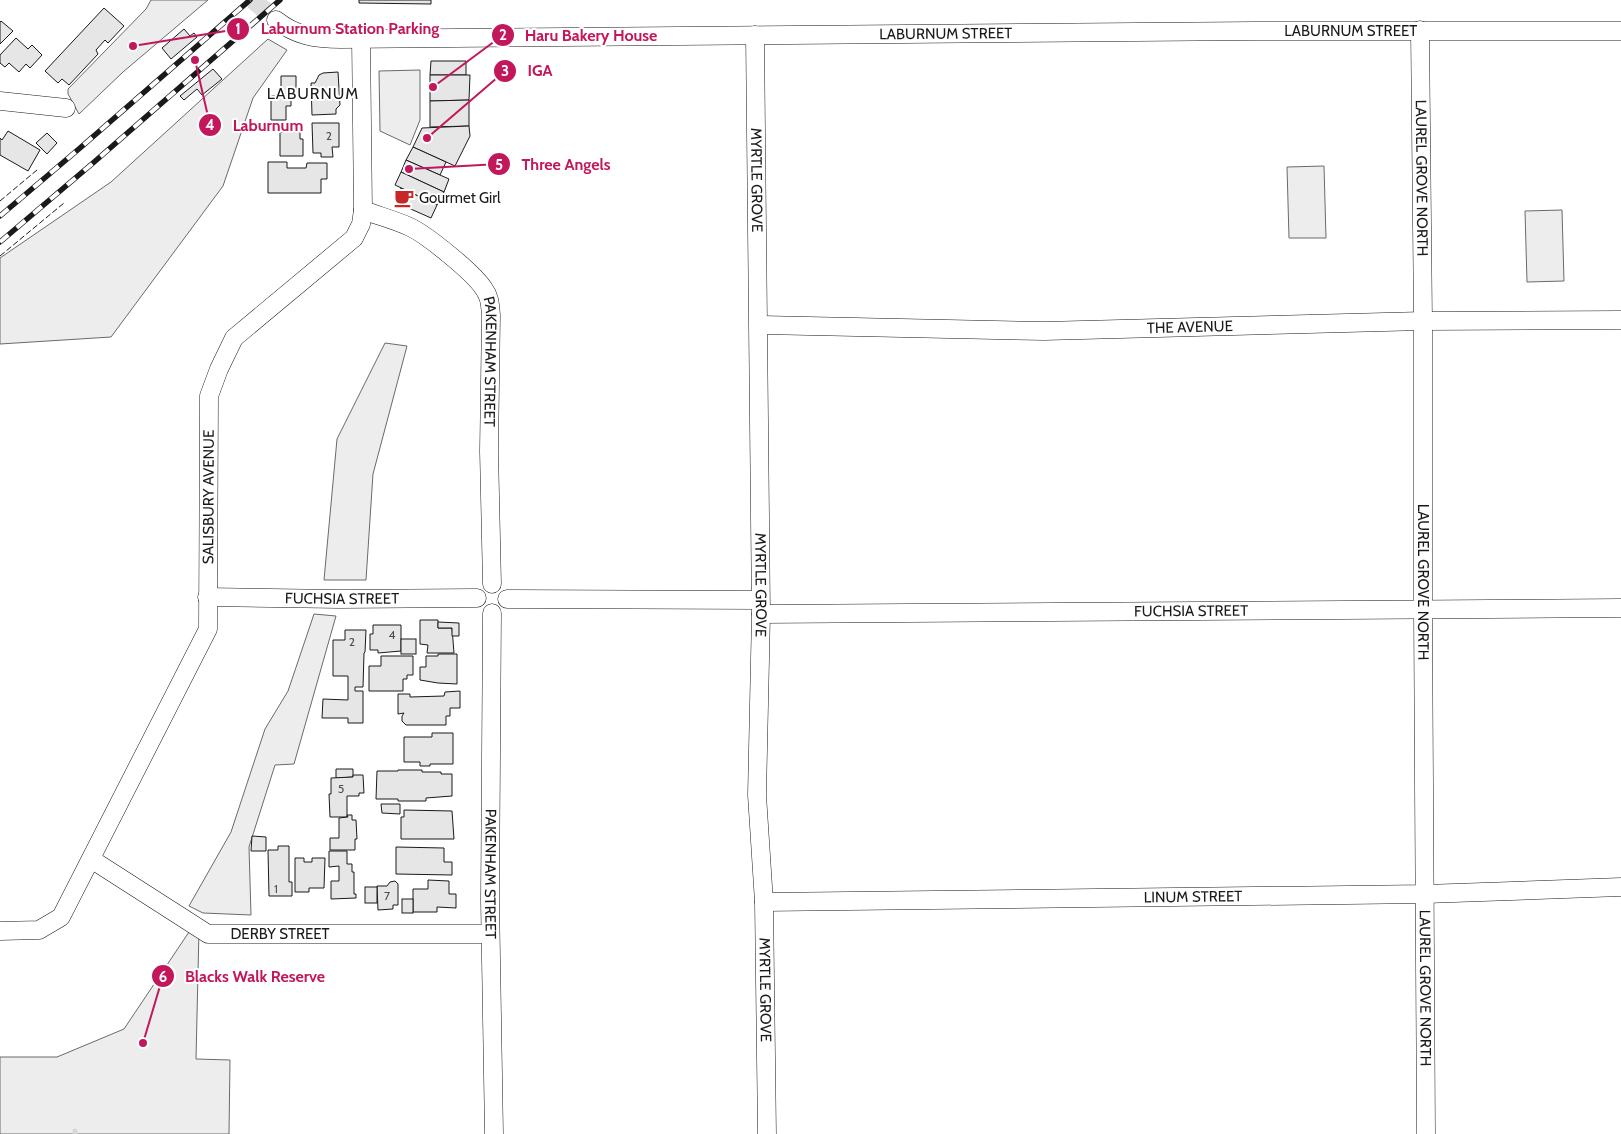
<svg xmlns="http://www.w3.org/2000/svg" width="1621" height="1134" viewBox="0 0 1621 1134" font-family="Cabin,sans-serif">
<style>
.built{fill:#ededed;stroke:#6a6a6a}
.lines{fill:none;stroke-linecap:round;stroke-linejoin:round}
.stream{stroke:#d7d7d7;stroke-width:5}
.building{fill:#e6e6e6;stroke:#1a1a1a}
.minor-tunnel{stroke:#ddd;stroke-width:18;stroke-dasharray:18 9;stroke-linecap:butt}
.minor-casing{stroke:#1a1a1a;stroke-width:19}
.minor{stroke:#fff;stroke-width:18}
.rail-casing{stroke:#1a1a1a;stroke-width:5.5}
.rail{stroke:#fff;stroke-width:4;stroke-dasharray:11;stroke-linecap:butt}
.fence{stroke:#1a1a1a;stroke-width:1;stroke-dasharray:6 2.5;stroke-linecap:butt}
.labels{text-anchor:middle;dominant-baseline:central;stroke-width:4;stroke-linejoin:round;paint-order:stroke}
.number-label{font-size:12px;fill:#4d4d4d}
.street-label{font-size:15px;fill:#1a1a1a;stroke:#fff}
.poi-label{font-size:15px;fill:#1a1a1a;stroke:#fff;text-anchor:start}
.neighbourhood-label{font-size:16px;letter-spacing:1px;fill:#1a1a1a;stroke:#fff}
.leader{fill:none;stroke:#c2185b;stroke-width:2}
.callout-dot{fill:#c2185b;stroke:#fff;stroke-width:2}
.mark-label{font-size:15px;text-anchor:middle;font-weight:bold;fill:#fff}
.callout-label{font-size:16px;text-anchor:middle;font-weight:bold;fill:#c2185b;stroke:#fff;stroke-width:4;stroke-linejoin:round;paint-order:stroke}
</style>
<rect width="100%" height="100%" fill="#fff"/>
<g class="built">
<polygon points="151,0 208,0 123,72 79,114 68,94 68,89 146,9"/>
<polygon points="268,39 287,50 253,98 223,186 111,337 0,344 0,258 111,182"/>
<polygon points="420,70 420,120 410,145 380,131 379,71"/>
<polygon points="1324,166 1326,238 1289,238 1287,167"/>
<polygon points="1562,210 1564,281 1527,282 1525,211"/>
<polygon points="385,343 407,346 373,474 366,580 324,580 337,439"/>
<polygon points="314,614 336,616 294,764 275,765 249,847 251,915 203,913 189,906 231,832 265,729 288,691"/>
<polygon points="193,926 199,930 196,1059 230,1060 229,1134 0,1134 0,1057 57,1057 124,1029"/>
</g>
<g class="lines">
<polyline class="stream" points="75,1131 75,1134"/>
</g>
<g class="building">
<polygon points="359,0 431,0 431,4 359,3"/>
<polygon points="104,8 124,26 108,43 105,40 96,50 98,54 69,85 62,79 58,83 45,71"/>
<polygon points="1,21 13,31 0,44 0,22"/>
<polygon points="184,29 190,36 194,33 197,37 171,59 162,48"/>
<polygon points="16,38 28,49 32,45 42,55 30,68 26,64 19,72 9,63 5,67 0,63 0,55"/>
<polygon points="431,61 466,61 466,75 430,75"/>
<polygon points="213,69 222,79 202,95 197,89 184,100 180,96"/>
<polygon points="338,72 340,105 336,109 336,114 312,115 311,83 315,83 319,75 323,73"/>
<polygon points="430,75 470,75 469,100 430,101"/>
<polygon points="281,76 296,76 296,97 291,97 291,106 286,106 286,120 271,120 271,96 281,96"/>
<polygon points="469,100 469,126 430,127 430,101"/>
<polygon points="312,123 339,123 339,147 332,147 333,157 321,157 321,153 313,153"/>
<polygon points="469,126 470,136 455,166 413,147 422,128"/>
<polygon points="8,131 40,150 28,171 0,155 0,138 2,140"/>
<polygon points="280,132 300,132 300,139 303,139 303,156 280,156"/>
<polygon points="47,133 57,143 47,154 36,143"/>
<polygon points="413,147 446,162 440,175 406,160"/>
<polygon points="406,160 449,179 444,192 401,172"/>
<polygon points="268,162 287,162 287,168 306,168 307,163 327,163 327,179 321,179 321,193 268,193"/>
<polygon points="401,172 444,192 437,205 395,185"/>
<polygon points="401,188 437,205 431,218 395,202"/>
<polygon points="420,620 438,620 438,628 452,628 454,653 427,653 428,645 420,644"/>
<polygon points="438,622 459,623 459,636 452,636 452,628 438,628"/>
<polygon points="373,625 401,625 401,651 378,653 378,650 370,650 370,634 373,634"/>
<polygon points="345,630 366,630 365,652 364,653 363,687 355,687 355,691 363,691 363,723 348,723 348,718 322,718 323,699 348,700 348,676 333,676 333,640 345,640"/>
<rect x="401" y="639" width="15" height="15"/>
<polygon points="438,654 457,654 457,684 438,683 420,680 420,667 426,667 426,656 438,656"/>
<polygon points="381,656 413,656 413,675 407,675 407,679 403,679 403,691 369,691 369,666 381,666"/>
<polygon points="460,691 460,708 450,708 450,716 446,716 446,725 406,725 402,721 402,716 404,713 398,714 398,694 410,694 410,697 444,696 445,692"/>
<polygon points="432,733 453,733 453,764 430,764 430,766 420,766 420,762 404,762 404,737 432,737"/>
<polygon points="336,769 353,769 353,777 336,778"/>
<polygon points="398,770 422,770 422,772 441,772 441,774 452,774 452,796 426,798 426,801 398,801 398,799 376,799 377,771 398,771"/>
<polygon points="353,775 363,775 364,793 359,793 359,796 347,796 347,817 330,817 329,794 331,794 331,778 353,777"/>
<polygon points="381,804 400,804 400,814 382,813"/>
<polygon points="404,810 452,811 454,839 401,839 401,817 404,817"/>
<polygon points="347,815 352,815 352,820 356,820 357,839 355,839 355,850 330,850 330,838 339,838 339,818 348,817"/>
<polygon points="252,836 266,837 266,851 251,851"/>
<polygon points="278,846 289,846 289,882 292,882 292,896 269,896 268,850 278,850"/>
<polygon points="396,847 444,848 444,862 452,862 452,875 396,874"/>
<polygon points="329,851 347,851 347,864 352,864 352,872 354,872 354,894 356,894 356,898 331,899 331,881 339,881 339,866 329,867"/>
<polygon points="295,858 304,858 304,862 312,862 312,858 325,858 324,888 309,888 309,892 295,892"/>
<polygon points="428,880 449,881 449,894 456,894 456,908 437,907 437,912 413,912 413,889 428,889"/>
<polygon points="395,881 398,884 398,905 393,905 393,909 378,910 377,886 387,886 390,882"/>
<rect x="365" y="887" width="12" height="16"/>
<rect x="402" y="899" width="11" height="14"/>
</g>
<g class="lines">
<polyline class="minor-tunnel" points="253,0 276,20"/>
<defs>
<g id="minor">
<path id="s1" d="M 276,20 C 296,36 316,39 341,39 L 1255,31 L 1621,31"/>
<path id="s2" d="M 1420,30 L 1423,321 L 1423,610 L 1426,1134"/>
<path id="s3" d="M 755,35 L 761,614 L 757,795 L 764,902 L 767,1134"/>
<polyline points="0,101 66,108"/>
<path id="s4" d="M 363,210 C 379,216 395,220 410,227 C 427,235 474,273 484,289 C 490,297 490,305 491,315 L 489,451 L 492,584"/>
<path id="s5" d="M 759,325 L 1044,331 L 1423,321 L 1621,320"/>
<path id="s6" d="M 207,597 L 339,599 L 477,598"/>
<polyline points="507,599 760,600"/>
<path id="s7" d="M 492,613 L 490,900 L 494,1134"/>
<path id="s8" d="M 761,614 L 1621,608"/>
<path id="s9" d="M 91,859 L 208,934 L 490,934"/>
<path id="s10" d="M 764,902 L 1425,894 L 1621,887"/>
<path id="s11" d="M 0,931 L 39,930 L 61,917 L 208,629 L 209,396 L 219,369 L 234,338 L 354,238 L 361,224 L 363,210 L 361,39"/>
</g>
</defs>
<use href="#minor" class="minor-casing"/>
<use href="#minor" class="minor"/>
<defs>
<g id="rail">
<polyline points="0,216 80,148 250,0"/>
<polyline points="0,242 93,163 280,0"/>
</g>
</defs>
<use href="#rail" class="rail-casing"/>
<use href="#rail" class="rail"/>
<g class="fence">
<polyline points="0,201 37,170"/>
<polyline points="0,256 64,203"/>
</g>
</g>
<defs>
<symbol id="cafe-bare" viewBox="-9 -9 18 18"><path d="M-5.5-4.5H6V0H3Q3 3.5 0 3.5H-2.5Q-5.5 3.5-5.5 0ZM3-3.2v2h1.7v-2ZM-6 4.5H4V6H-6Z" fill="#c62828" stroke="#fff" stroke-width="2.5" paint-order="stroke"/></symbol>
</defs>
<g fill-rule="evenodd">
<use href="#cafe-bare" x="390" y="184" width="28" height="28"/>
</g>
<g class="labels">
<g class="number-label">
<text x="329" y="135">2</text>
<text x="392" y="634">4</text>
<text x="352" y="641">2</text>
<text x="341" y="788">5</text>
<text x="276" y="888">1</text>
<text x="387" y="895">7</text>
</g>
<g class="street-label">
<text stroke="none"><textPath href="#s1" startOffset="1079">LABURNUM STREET</textPath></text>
<text stroke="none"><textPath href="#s1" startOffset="674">LABURNUM STREET</textPath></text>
<text stroke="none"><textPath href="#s2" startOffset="148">LAUREL GROVE NORTH</textPath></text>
<text stroke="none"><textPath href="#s3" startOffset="145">MYRTLE GROVE</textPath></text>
<text stroke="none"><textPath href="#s5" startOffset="431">THE AVENUE</textPath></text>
<text stroke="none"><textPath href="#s4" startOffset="221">PAKENHAM STREET</textPath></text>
<text stroke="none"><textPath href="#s11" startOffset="520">SALISBURY AVENUE</textPath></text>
<text stroke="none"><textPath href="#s2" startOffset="552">LAUREL GROVE NORTH</textPath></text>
<text stroke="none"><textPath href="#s3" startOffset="550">MYRTLE GROVE</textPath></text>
<text stroke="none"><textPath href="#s6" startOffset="135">FUCHSIA STREET</textPath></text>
<text stroke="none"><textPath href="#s8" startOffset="430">FUCHSIA STREET</textPath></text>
<text stroke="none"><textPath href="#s7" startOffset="261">PAKENHAM STREET</textPath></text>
<text stroke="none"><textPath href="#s10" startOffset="429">LINUM STREET</textPath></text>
<text stroke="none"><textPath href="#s9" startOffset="211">DERBY STREET</textPath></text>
<text stroke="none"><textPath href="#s2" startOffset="958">LAUREL GROVE NORTH</textPath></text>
<text stroke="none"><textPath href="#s3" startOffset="955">MYRTLE GROVE</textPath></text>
</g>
<g class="poi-label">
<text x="419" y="198">Gourmet Girl</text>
</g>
<g class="neighbourhood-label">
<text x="313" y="93">LABURNUM</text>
</g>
</g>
<path class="leader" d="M133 46L238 29M433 87L503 35M427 138L505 71M195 60L210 125M409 169L499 164M143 1043L163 976"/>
<g class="callout-dot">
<circle cx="133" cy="46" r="5"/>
<circle cx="433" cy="87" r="5"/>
<circle cx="427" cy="138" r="5"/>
<circle cx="195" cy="60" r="5"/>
<circle cx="409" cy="169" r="5"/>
<circle cx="143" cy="1043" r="5"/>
<circle cx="238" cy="29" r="12"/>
<circle cx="503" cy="35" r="12"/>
<circle cx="505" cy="71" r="12"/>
<circle cx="210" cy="125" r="12"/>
<circle cx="499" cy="164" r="12"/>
<circle cx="163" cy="976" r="12"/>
</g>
<g class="mark-label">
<text x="238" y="34">1</text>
<text x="503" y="40">2</text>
<text x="505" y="76">3</text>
<text x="210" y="130">4</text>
<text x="499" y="170">5</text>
<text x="163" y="982">6</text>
</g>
<g class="callout-label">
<text x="350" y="34">Laburnum Station Parking</text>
<text x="591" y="41">Haru Bakery House</text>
<text x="540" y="76">IGA</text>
<text x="268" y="131">Laburnum</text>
<text x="566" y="170">Three Angels</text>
<text x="255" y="982">Blacks Walk Reserve</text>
</g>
</svg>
